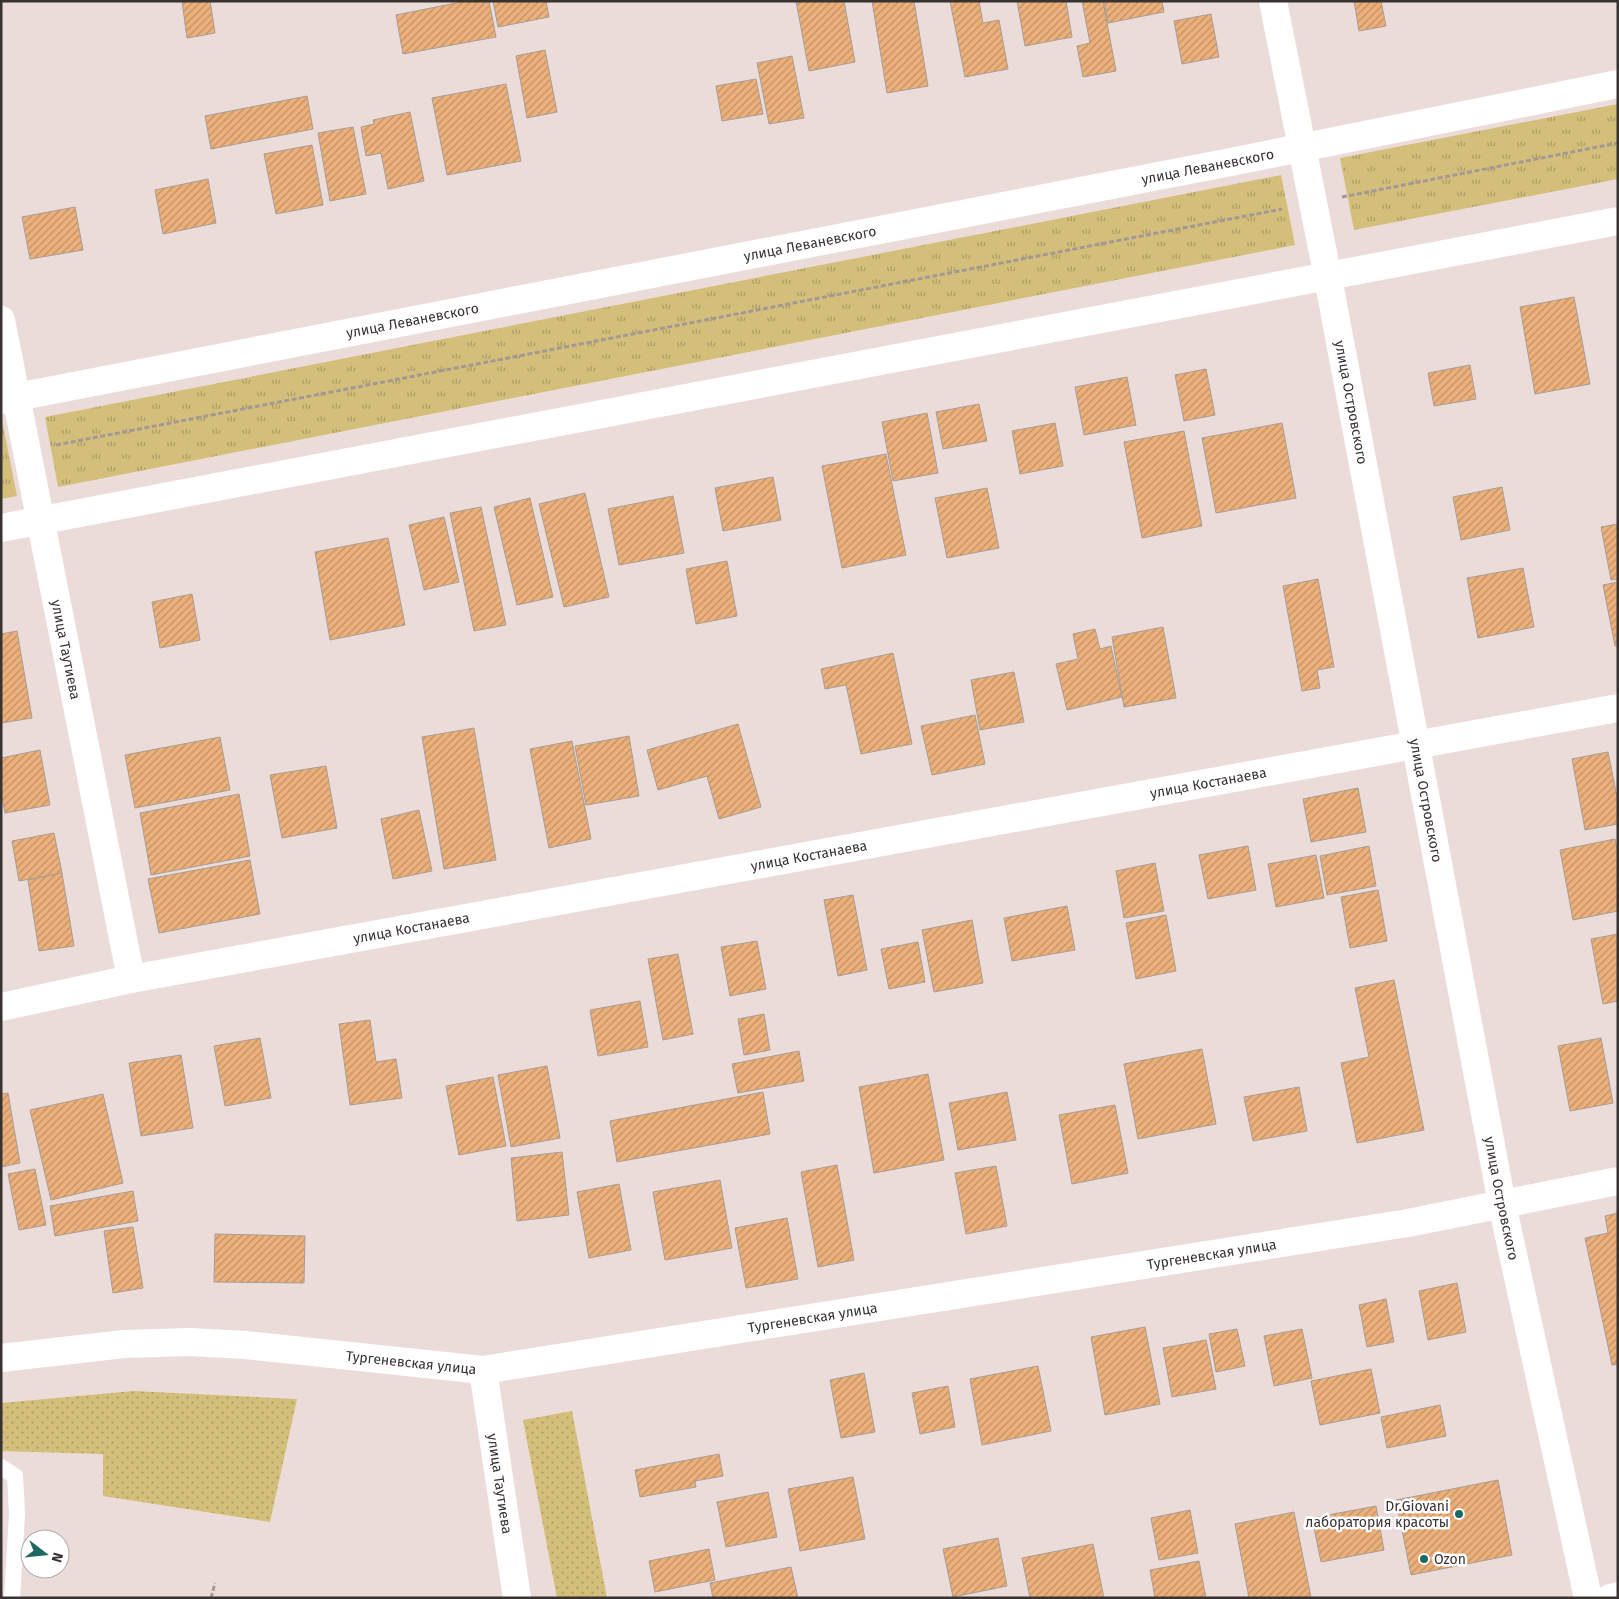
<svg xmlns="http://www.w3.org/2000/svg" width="1619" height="1599" viewBox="0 0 1619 1599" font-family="'Fira Sans',sans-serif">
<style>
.grass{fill:url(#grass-dots)}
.park{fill:url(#park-tufts)}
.building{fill:url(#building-hatch);stroke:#a89d95}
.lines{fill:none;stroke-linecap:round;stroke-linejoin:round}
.path{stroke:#a49896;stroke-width:3;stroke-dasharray:5 2.5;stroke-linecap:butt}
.service{stroke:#fff;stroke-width:16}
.minor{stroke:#fff;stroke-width:28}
.tertiary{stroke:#fff;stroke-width:28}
.poi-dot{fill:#1c6863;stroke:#fff;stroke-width:2}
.labels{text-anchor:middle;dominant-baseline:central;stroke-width:5;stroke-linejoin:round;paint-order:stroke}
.street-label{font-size:14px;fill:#383231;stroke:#fff}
.poi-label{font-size:14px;fill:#383231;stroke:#fff;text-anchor:end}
</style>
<defs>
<pattern id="grass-dots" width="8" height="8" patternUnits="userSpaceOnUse" patternTransform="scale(1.25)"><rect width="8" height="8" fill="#d3bf7a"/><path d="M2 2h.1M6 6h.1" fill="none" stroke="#ac9c65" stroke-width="1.8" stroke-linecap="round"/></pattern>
<pattern id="park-tufts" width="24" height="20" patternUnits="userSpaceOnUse" patternTransform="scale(1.25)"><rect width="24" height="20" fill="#d3bf7a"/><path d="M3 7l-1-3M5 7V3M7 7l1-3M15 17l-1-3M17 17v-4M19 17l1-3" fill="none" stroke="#ac9c65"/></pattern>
<pattern id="building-hatch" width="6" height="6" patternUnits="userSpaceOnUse" patternTransform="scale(1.25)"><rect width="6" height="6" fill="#ecb07b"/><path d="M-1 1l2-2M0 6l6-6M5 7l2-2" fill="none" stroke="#c09065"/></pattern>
</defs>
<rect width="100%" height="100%" fill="#ecdcd9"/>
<g class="grass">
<polygon points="134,1391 297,1399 270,1522 103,1496 103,1454 1,1451 1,1403"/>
<polygon points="572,1411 607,1598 557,1598 523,1420"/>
</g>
<g class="park">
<polygon points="1618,104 1618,179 1354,230 1340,158"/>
<polygon points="1281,175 1295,245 58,487 45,417"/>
<polygon points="1,425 3,425 17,496 1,499"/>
</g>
<g class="building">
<polygon points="182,1 210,1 215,33 187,38"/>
<polygon points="466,1 489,1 496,37 403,54 396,15"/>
<polygon points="493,1 546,1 549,17 498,27"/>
<polygon points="796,1 844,1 855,62 809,71"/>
<polygon points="872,1 914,1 928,86 887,93"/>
<polygon points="950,1 979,1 983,23 999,20 1008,69 965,77"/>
<polygon points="1017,1 1066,1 1072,37 1025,46"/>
<polygon points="1082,1 1103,1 1116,71 1083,77 1077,46 1090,43"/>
<polygon points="1104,1 1162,1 1164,12 1108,23"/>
<polygon points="1354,1 1381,1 1386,26 1359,31"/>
<polygon points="1211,14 1219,57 1182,64 1174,21"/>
<polygon points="545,50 557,112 527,118 516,56"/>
<polygon points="792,56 804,118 769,124 757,63"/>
<polygon points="756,79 763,114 722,121 716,86"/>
<polygon points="506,84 521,161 447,175 432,98"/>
<polygon points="307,96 313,129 211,149 205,116"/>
<polygon points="410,112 424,181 388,189 381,153 366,156 361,127 374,124 373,120"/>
<polygon points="353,127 366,194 330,201 318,133"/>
<polygon points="312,145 323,205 276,214 264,154"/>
<polygon points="208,179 216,223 163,234 155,190"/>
<polygon points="75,207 83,250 30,259 22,217"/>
<polygon points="1574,297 1590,384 1535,394 1520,307"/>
<polygon points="1470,365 1476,399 1434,406 1428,373"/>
<polygon points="1206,369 1215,415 1184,421 1175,375"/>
<polygon points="1127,377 1136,425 1084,435 1075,387"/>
<polygon points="979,404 987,441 943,449 936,412"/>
<polygon points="927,413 938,473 893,481 882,422"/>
<polygon points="1055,423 1063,466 1020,474 1012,431"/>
<polygon points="1282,423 1296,498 1216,513 1202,438"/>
<polygon points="1184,431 1202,526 1142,538 1124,442"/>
<polygon points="886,454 906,555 842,568 822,466"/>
<polygon points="773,477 781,520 723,531 715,488"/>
<polygon points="1502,487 1510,530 1461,540 1453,497"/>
<polygon points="987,488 999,548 947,558 935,498"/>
<polygon points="585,493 609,597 564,607 539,504"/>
<polygon points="673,496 684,553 619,565 608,509"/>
<polygon points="530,498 553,597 517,605 494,507"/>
<polygon points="481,507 506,625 474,631 450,513"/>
<polygon points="444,517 459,582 424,590 409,525"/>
<polygon points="1618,524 1618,579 1611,580 1601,527"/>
<polygon points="388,538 405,625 330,640 315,552"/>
<polygon points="727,561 737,616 696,624 686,569"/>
<polygon points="1523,568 1534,627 1478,638 1467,578"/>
<polygon points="1318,579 1334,667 1317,670 1320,688 1302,691 1283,586"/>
<polygon points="1618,582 1618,646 1615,646 1603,585"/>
<polygon points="192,594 200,640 160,648 152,602"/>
<polygon points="1163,627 1176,698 1124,707 1112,637"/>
<polygon points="1095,629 1100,649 1111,646 1122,697 1067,710 1056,664 1078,659 1073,634"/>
<polygon points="17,631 32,718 1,723 1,634"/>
<polygon points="893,653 912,744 861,754 846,685 825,689 821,669"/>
<polygon points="1014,672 1024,722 980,730 971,680"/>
<polygon points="975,715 985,764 932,775 921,726"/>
<polygon points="738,724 761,807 719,819 707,776 658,790 647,750"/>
<polygon points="474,728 496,860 444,869 422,737"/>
<polygon points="629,736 639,796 586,805 575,746"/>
<polygon points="220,737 230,790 135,808 125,755"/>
<polygon points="572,741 591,839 549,848 530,749"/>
<polygon points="40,750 50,805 5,813 1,792 1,758"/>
<polygon points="1608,752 1618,802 1618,824 1585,830 1572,759"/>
<polygon points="326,766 337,828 282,838 270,775"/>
<polygon points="1358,788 1366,832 1311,842 1303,799"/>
<polygon points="239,794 250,856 151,875 140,813"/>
<polygon points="419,810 432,871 393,879 381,819"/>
<polygon points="54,833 62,873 19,881 12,841"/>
<polygon points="1615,839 1618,852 1618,911 1573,920 1560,850"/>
<polygon points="1248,846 1256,890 1208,899 1199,855"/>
<polygon points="1369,846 1376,886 1327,895 1320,856"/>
<polygon points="1316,855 1324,898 1276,907 1268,864"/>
<polygon points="250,860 260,914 159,933 148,879"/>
<polygon points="1155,863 1164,911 1124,918 1116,871"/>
<polygon points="62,873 74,946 39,951 28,880"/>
<polygon points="1378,890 1387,941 1350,948 1341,897"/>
<polygon points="853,895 867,970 838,976 824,900"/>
<polygon points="1067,906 1075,950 1012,961 1004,918"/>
<polygon points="1166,915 1176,971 1136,979 1126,923"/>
<polygon points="972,920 983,983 934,992 922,930"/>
<polygon points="1618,934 1618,1001 1603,1004 1591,939"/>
<polygon points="757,941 766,989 730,996 721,947"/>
<polygon points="918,942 925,982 889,989 881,949"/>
<polygon points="678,954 693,1034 663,1040 648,959"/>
<polygon points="1394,980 1424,1130 1357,1143 1341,1063 1369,1057 1355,988"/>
<polygon points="640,1001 648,1047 598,1056 590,1010"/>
<polygon points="764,1014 770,1050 744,1055 738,1019"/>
<polygon points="370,1020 376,1062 396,1059 402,1098 350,1105 339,1024"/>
<polygon points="260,1038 271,1098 225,1106 214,1046"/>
<polygon points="1601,1038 1613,1103 1570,1111 1558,1046"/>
<polygon points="1202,1049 1216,1124 1138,1139 1124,1064"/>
<polygon points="799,1051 804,1081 738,1093 732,1064"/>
<polygon points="181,1055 193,1128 141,1136 129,1063"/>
<polygon points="547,1066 560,1138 511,1147 498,1075"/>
<polygon points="928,1074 944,1160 874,1173 859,1087"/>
<polygon points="493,1077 506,1146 459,1155 446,1086"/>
<polygon points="1299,1087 1307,1131 1253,1141 1244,1097"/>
<polygon points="763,1092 770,1134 617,1162 610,1121"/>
<polygon points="1007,1092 1016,1140 958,1150 949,1103"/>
<polygon points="8,1093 20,1163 1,1167 1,1094"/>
<polygon points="103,1094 123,1183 51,1200 30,1110"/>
<polygon points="1115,1105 1128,1173 1072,1184 1059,1115"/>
<polygon points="562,1152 569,1215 517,1221 511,1158"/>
<polygon points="837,1165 854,1260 818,1267 801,1172"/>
<polygon points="996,1166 1007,1226 966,1234 955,1173"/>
<polygon points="35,1169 46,1225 19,1230 8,1174"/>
<polygon points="720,1180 732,1248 665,1260 653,1192"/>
<polygon points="619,1184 631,1250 589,1258 577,1192"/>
<polygon points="133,1191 138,1221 55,1236 50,1206"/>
<polygon points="1618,1213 1618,1364 1612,1365 1585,1238 1608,1233 1605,1216"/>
<polygon points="787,1218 798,1279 746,1288 735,1228"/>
<polygon points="133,1227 143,1288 113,1293 104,1231"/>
<polygon points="215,1234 305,1236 304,1283 214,1282"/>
<polygon points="1457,1283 1466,1332 1428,1340 1419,1291"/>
<polygon points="1386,1299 1394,1342 1367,1347 1359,1305"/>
<polygon points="1145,1327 1160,1404 1105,1415 1091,1337"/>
<polygon points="1237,1329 1245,1366 1216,1372 1209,1334"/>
<polygon points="1302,1329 1312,1378 1274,1386 1264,1336"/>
<polygon points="1206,1340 1216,1389 1172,1397 1163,1348"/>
<polygon points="1038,1366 1051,1431 982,1445 970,1379"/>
<polygon points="1371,1369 1380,1413 1320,1425 1311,1381"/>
<polygon points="864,1373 875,1432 841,1438 830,1380"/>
<polygon points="948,1386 955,1427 920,1434 912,1393"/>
<polygon points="1440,1405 1446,1436 1387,1448 1381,1417"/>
<polygon points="719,1454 723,1476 695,1481 696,1487 640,1497 635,1470"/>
<polygon points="853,1477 865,1539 800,1551 788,1489"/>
<polygon points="1498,1480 1512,1555 1411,1575 1396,1500"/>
<polygon points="768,1492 777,1537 726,1547 717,1502"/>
<polygon points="1376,1506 1384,1550 1321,1562 1312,1518"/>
<polygon points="1190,1510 1198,1553 1159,1560 1151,1518"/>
<polygon points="1294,1512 1311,1597 1249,1598 1235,1524"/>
<polygon points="998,1538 1007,1586 953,1597 943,1549"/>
<polygon points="1093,1544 1104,1598 1030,1598 1022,1558"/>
<polygon points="709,1549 715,1580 655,1592 649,1561"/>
<polygon points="1199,1561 1206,1598 1155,1598 1150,1570"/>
<polygon points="791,1567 798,1598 713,1598 710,1583"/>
</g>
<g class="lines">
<g class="path">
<polyline points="1342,197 1618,143"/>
<polyline points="56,445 1282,209"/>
<polyline points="211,1598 215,1583"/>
</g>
<polyline class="service" points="1,1467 15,1476 17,1514 12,1598"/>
<g class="minor">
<path id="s1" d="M 1273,1 L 1328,278 L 1502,1204 L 1588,1598"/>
<path id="s2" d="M 1,320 L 131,979"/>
<path id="s3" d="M 1,1007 L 131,979 L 1618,708"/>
<path id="s4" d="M 1,1358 L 124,1344 L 190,1342 L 245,1345 L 483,1370 L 1408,1223 L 1618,1181"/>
<path id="s5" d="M 483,1370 L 517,1598"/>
<polyline points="1610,1598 1618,1596"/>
</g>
<g class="tertiary">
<path id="s6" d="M 1,400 L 1236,161 L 1618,84"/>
<polyline points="1,528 1618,221"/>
</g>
</g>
<g class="poi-dot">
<circle cx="1459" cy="1514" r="5"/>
<circle cx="1424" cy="1559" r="5"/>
</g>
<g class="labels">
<g class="street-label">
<text stroke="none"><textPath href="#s6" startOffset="1229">улица Леваневского</textPath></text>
<text stroke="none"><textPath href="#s6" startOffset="824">улица Леваневского</textPath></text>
<text stroke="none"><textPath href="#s6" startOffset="419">улица Леваневского</textPath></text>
<text stroke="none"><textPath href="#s1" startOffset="409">улица Островского</textPath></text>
<text stroke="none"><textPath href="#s2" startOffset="336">улица Таутиева</textPath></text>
<text stroke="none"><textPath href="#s3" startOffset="1228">улица Костанаева</textPath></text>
<text stroke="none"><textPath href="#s1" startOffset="814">улица Островского</textPath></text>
<text stroke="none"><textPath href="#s3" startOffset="822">улица Костанаева</textPath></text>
<text stroke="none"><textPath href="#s3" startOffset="418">улица Костанаева</textPath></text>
<text stroke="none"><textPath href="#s1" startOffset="1219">улица Островского</textPath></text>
<text stroke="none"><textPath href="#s4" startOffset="1222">Тургеневская улица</textPath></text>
<text stroke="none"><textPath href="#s4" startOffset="818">Тургеневская улица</textPath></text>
<text stroke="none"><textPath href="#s4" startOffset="412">Тургеневская улица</textPath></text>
<text stroke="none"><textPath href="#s5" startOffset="115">улица Таутиева</textPath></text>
</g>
<g class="poi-label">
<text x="1449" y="1506">Dr.Giovani<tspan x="1449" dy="16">лаборатория красоты</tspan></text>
<text x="1434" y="1559" text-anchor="start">Ozon</text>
</g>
</g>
<rect width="1619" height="1599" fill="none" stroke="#383231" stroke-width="5"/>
<g transform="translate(45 1554) rotate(106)"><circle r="24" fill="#ffffff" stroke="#afadad"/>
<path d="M0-4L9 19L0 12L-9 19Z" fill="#1c6863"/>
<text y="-8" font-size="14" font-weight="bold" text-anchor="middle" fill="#383231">N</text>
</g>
</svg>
